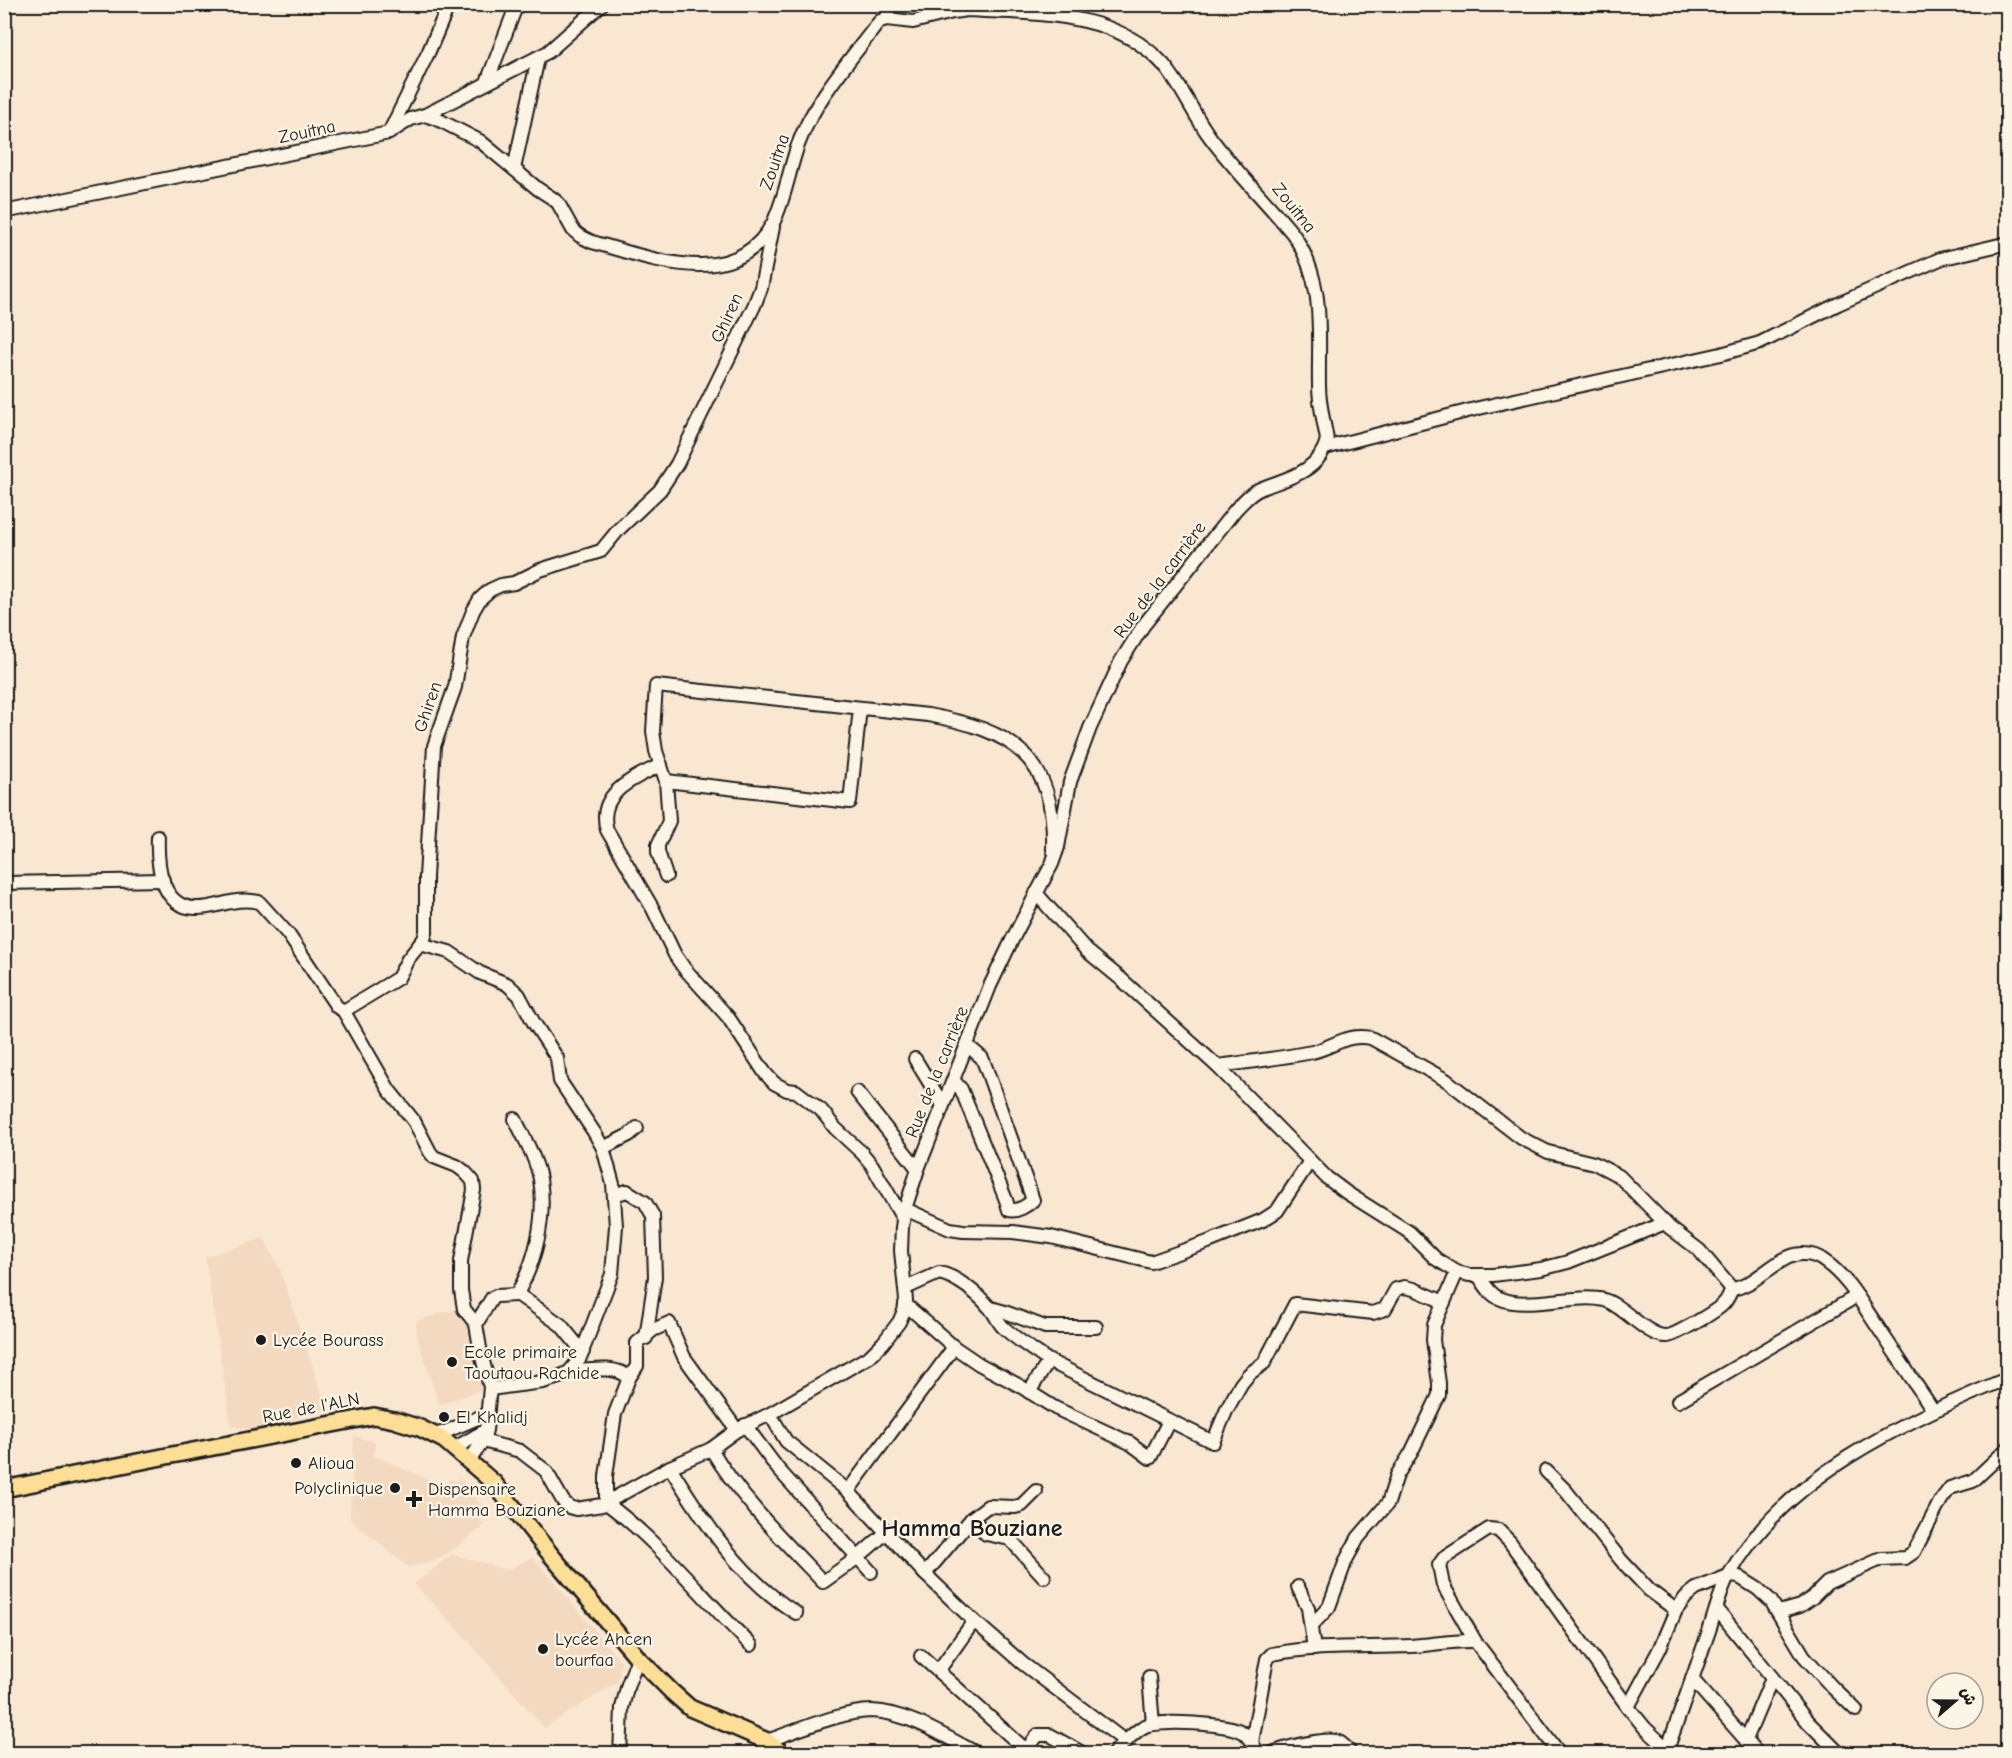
<svg xmlns="http://www.w3.org/2000/svg" width="2012" height="1758" viewBox="0 0 2012 1758" font-family="'Comic Neue','Playpen Sans Arabic',sans-serif">
<style>
.built{fill:#f4d9c1}
.lines{fill:none;stroke-linecap:round;stroke-linejoin:round}
.minor-casing{stroke:#1c1c1c;stroke-width:16}
.major-casing{stroke:#1c1c1c;stroke-width:20}
.minor{stroke:#fcf5e5;stroke-width:12}
.major{stroke:#fcde96;stroke-width:15}
.poi-dot{fill:#1c1c1c;stroke:#fcf5e5;stroke-width:2}
.labels{text-anchor:middle;dominant-baseline:central;stroke-width:4.5;stroke-linejoin:round;paint-order:stroke}
.street-label{font-size:18px;fill:#1c1c1c;stroke:#fcf5e5}
.poi-label{font-size:18px;fill:#1c1c1c;stroke:#fcf5e5;text-anchor:start}
.district-label{font-size:24px;font-weight:bold;fill:#1c1c1c;stroke:#fcf5e5}
</style>
<rect width="100%" height="100%" fill="#fae7d2"/>
<filter id="ink" filterUnits="userSpaceOnUse"><feTurbulence type="fractalNoise" baseFrequency=".0167" numOctaves="2"/><feDisplacementMap in="SourceGraphic" scale="12" xChannelSelector="R" yChannelSelector="G"/><feConvolveMatrix kernelMatrix="1 2 1 2 8 2 1 2 1" color-interpolation-filters="sRGB"/></filter>
<g filter="url(#ink)">
<g class="built">
<polygon points="264,1238 280,1270 327,1409 253,1430 231,1426 205,1257"/>
<polygon points="458,1308 466,1317 486,1388 439,1405 417,1336 416,1321"/>
<polygon points="354,1436 375,1442 374,1456 444,1486 451,1479 456,1481 459,1477 485,1511 478,1516 484,1526 456,1548 432,1562 408,1567 350,1519"/>
<polygon points="452,1554 507,1570 533,1557 621,1662 618,1682 544,1728 465,1637 414,1584"/>
</g>
<g class="lines">
<defs>
<g id="minor">
<polyline points="887,19 890,4"/>
<polyline points="487,82 517,4"/>
<polyline points="425,115 548,52 602,4"/>
<polyline points="389,133 429,51 449,4"/>
<polyline points="514,169 538,58"/>
<path d="M 4,212 L 389,133 L 411,119 L 425,115 L 437,119 L 480,141 L 538,189 L 552,198 L 558,203 L 573,230 L 580,236 L 592,242 C 651,258 735,293 773,223 C 785,199 789,170 798,145 C 814,101 847,64 875,27 L 880,21 L 887,19 L 913,22 L 953,12 L 967,10 C 1034,14 1114,10 1163,64 C 1182,86 1193,114 1210,137 C 1235,171 1266,201 1293,234 C 1326,283 1318,330 1319,386 C 1319,404 1324,422 1327,440 C 1319,472 1288,478 1262,488 C 1251,492 1244,501 1236,509 L 1143,626 L 1121,661 L 1090,728 L 1070,782 L 1058,847 L 1052,864 L 1013,938 L 990,986 L 918,1169 L 905,1209 L 902,1227 L 901,1251 L 906,1300 L 904,1311 L 899,1322 L 883,1343 L 870,1356 L 770,1414 L 737,1430 L 711,1449 L 670,1467 L 602,1505 L 576,1509 L 569,1507 L 563,1501 L 546,1471 L 520,1451 L 483,1441 L 476,1436"/>
<polyline points="1325,448 1479,408 1721,354 1760,343 1838,304 1940,259 2008,243"/>
<path d="M 661,765 C 633,778 596,794 607,830 L 653,909 L 675,955 L 684,968 L 728,1017 L 765,1073 L 774,1083 L 787,1090 L 796,1091 L 821,1110 L 835,1128 L 862,1153 L 872,1165 L 903,1219"/>
<polyline points="666,781 850,802 860,708"/>
<path d="M 158,837 C 157,863 160,907 195,908 C 218,909 233,896 259,902 L 288,934 L 337,1007 L 343,1010 L 347,1009 L 398,978 L 408,959 L 424,939 L 426,932 L 426,877 L 434,746 L 455,687 L 463,637 L 473,611 L 480,599 L 490,590 L 501,585 L 514,583 L 540,570 L 601,551 L 619,529 L 660,490 L 677,464 L 754,306 L 761,288 L 773,227"/>
<path d="M 666,876 L 658,852 L 658,845 L 669,821 L 666,781 L 656,751 L 653,731 L 656,686 L 928,715 C 1011,730 1056,756 1053,850"/>
<polyline points="4,883 163,880"/>
<path d="M 1036,893 L 1087,951 L 1121,979 L 1217,1066 C 1249,1062 1281,1058 1312,1052 C 1334,1047 1346,1033 1371,1038 L 1446,1080 L 1521,1138 L 1548,1152 L 1594,1163 L 1619,1176 L 1670,1228 L 1699,1250 L 1732,1289 C 1756,1286 1779,1254 1802,1254 C 1810,1254 1818,1256 1824,1261 C 1848,1277 1863,1306 1879,1329 C 1897,1356 1915,1383 1933,1410"/>
<polyline points="420,944 449,952 480,973 507,984 519,995 534,1023 557,1058 560,1081 594,1132 603,1148 613,1184 616,1226 612,1274 579,1360 569,1372 559,1377 543,1382 490,1389"/>
<polyline points="343,1010 389,1090 414,1121 430,1152 434,1157 457,1166 465,1172 473,1181 474,1190 461,1261 461,1290 464,1309 476,1324 481,1354 490,1387 486,1430 483,1441 469,1461"/>
<polyline points="915,1059 943,1105"/>
<polyline points="1217,1066 1327,1178 1347,1193 1409,1232 1436,1259 1457,1272 1469,1275 1493,1275 1541,1269 1568,1262 1665,1223"/>
<path d="M 954,1081 L 961,1089 L 1006,1200 L 1009,1210 C 1017,1212 1027,1206 1033,1200 L 986,1068 L 982,1058 L 968,1046"/>
<polyline points="857,1092 918,1169"/>
<polyline points="603,1148 629,1135 637,1128"/>
<polyline points="614,1195 627,1191 645,1202 653,1216 655,1277 646,1338"/>
<polyline points="905,1209 950,1229 963,1231 1013,1232 1051,1237 1151,1262 1208,1242 1263,1220 1277,1211 1310,1161"/>
<path d="M 1478,1275 C 1484,1283 1489,1294 1499,1298 C 1526,1311 1575,1293 1604,1300 C 1623,1305 1648,1338 1667,1336 C 1676,1335 1717,1311 1723,1304 C 1727,1301 1730,1293 1732,1289"/>
<path d="M 906,1288 L 939,1273 C 956,1276 978,1294 989,1307 C 995,1313 997,1321 1003,1327 C 1017,1340 1033,1350 1049,1361 L 1029,1392"/>
<polyline points="516,1295 520,1296 561,1325 583,1352"/>
<polyline points="905,1304 954,1347 979,1364 1020,1386 1055,1408 1130,1443 1150,1458 1169,1421"/>
<polyline points="991,1308 1005,1312 1045,1327 1096,1327"/>
<path d="M 476,1324 L 492,1298 L 496,1296 L 516,1295 C 536,1263 546,1217 540,1179 C 536,1158 524,1138 515,1119"/>
<polyline points="1049,1361 1213,1442 1227,1409 1241,1384 1249,1374 1264,1363 1295,1304 1373,1313 1385,1309 1396,1289 1404,1287 1414,1289 1444,1302"/>
<path d="M 569,1372 C 587,1371 616,1364 629,1378"/>
<polyline points="1678,1401 1857,1296"/>
<polyline points="770,1414 786,1441 848,1491 925,1574 974,1621 1022,1663 1126,1742"/>
<polyline points="745,1425 778,1469 871,1572"/>
<path d="M 737,1430 L 684,1357 L 669,1323 L 653,1330 L 637,1343 L 637,1366 L 629,1378 L 615,1414 L 606,1476 L 606,1503 C 660,1542 702,1598 751,1645"/>
<polyline points="433,1435 445,1432 487,1414"/>
<polyline points="453,1449 483,1432"/>
<path d="M 711,1449 C 741,1499 783,1540 823,1582 L 857,1558 L 887,1532"/>
<path d="M 670,1467 C 704,1522 741,1579 796,1613"/>
<polyline points="1546,1471 1566,1491 1621,1560 1649,1590 1676,1610"/>
<polyline points="848,1491 954,1347"/>
<polyline points="972,1518 986,1534 1010,1539 1044,1577"/>
<polyline points="925,1574 972,1518 988,1506 1015,1507 1022,1505 1036,1491"/>
<polyline points="1298,1587 1308,1608 1314,1649"/>
<polyline points="1717,1609 1808,1722 1840,1754"/>
<polyline points="1779,1612 1800,1606 1813,1597 1827,1583 1881,1559 1905,1558 1914,1552 1941,1500 1950,1488 1973,1481 2008,1448"/>
<polyline points="1311,1626 1329,1607 1346,1560 1358,1538 1388,1503 1397,1475 1411,1453 1439,1395 1439,1383 1433,1340 1434,1325 1457,1272"/>
<polyline points="921,1656 1026,1750"/>
<polyline points="938,1671 974,1621"/>
<polyline points="1149,1677 1153,1724"/>
<polyline points="1692,1679 1758,1754"/>
<polyline points="1628,1707 1659,1650 1676,1610 1686,1597 1696,1589 1728,1576 1739,1577 1758,1589 1771,1601 1804,1656 1833,1688 1856,1710"/>
<polyline points="1746,1740 1772,1678"/>
<path d="M 767,1741 C 796,1731 842,1711 872,1711 C 907,1712 948,1738 978,1754"/>
<path d="M 1668,1747 C 1682,1709 1695,1670 1709,1631 C 1715,1613 1720,1592 1729,1575 C 1784,1477 1900,1424 1999,1382 L 2008,1381"/>
<polyline points="1020,1753 1026,1750 1038,1735 1050,1735 1084,1754"/>
<polyline points="620,1754 622,1708 628,1684 638,1658"/>
<path d="M 1113,1754 C 1123,1744 1133,1732 1145,1726 C 1159,1720 1229,1723 1242,1732 C 1246,1734 1249,1739 1252,1742"/>
<path d="M 1258,1754 L 1252,1742 L 1267,1659 L 1272,1654 C 1317,1645 1365,1648 1411,1646 C 1432,1645 1453,1640 1475,1641"/>
<path d="M 1270,1754 C 1283,1748 1323,1738 1336,1741 C 1343,1743 1347,1749 1351,1754"/>
<polyline points="1560,1754 1475,1641 1443,1585 1439,1565 1444,1558 1489,1529 1498,1530 1510,1542 1628,1707 1645,1728 1673,1754"/>
</g>
<polyline id="major" points="4,1489 167,1456 374,1416 394,1420 420,1428 444,1440 494,1483 551,1555 638,1658 672,1692 690,1708 767,1741 783,1754"/>
</defs>
<use href="#minor" class="minor-casing"/>
<use href="#major" class="major-casing"/>
<use href="#minor" class="minor"/>
<use href="#major" class="major"/>
</g>
</g>
<g class="poi-dot">
<circle cx="261" cy="1340" r="6"/>
<circle cx="452" cy="1362" r="6"/>
<circle cx="444" cy="1417" r="6"/>
<circle cx="296" cy="1463" r="6"/>
<circle cx="395" cy="1488" r="6"/>
<path d="M411 1490h6v6h6v6h-6v6h-6v-6h-6v-6h6z"/>
<circle cx="543" cy="1649" r="6"/>
</g>
<g class="labels">
<g class="street-label">
<text transform="translate(307 132) rotate(-12)">Zouitna</text>
<text transform="translate(775 162) rotate(-71)">Zouitna</text>
<text transform="translate(1294 208) rotate(51)">Zouitna</text>
<text transform="translate(727 318) rotate(-65)">Ghiren</text>
<text transform="translate(1160 580) rotate(-53)">Rue de la carrière</text>
<text transform="translate(428 707) rotate(-71)">Ghiren</text>
<text transform="translate(937 1072) rotate(-68)">Rue de la carrière</text>
<text transform="translate(311 1408) rotate(-11)">Rue de l'ALN</text>
</g>
<g class="poi-label">
<text x="273" y="1340">Lycée Bourass</text>
<text x="464" y="1352">Ecole primaire<tspan x="464" dy="21">Taoutaou Rachide</tspan></text>
<text x="456" y="1417">El Khalidj</text>
<text x="308" y="1463">Alioua</text>
<text x="383" y="1488" text-anchor="end">Polyclinique</text>
<text x="428" y="1489">Dispensaire<tspan x="428" dy="21">Hamma Bouziane</tspan></text>
<text x="555" y="1639">Lycée Ahcen<tspan x="555" dy="21">bourfaa</tspan></text>
</g>
<g class="district-label">
<text x="972" y="1528">Hamma Bouziane</text>
</g>
</g>
<rect width="2012" height="1758" fill="none" stroke="#fcf5e5" stroke-width="24"/>
<rect x="12" y="12" width="1988" height="1734" fill="none" stroke="#1c1c1c" stroke-width="2" filter="url(#ink)"/>
<g transform="translate(1955 1701) rotate(70)"><circle r="28" fill="#fcf5e5" stroke="#a29e95" stroke-width="1.5"/>
<path d="M0-4.5L10 22L0 15L-10 22Z" fill="#1c1c1c"/>
<text y="-9" font-size="16" font-weight="bold" text-anchor="middle" fill="#1c1c1c">ش</text>
</g>
</svg>
